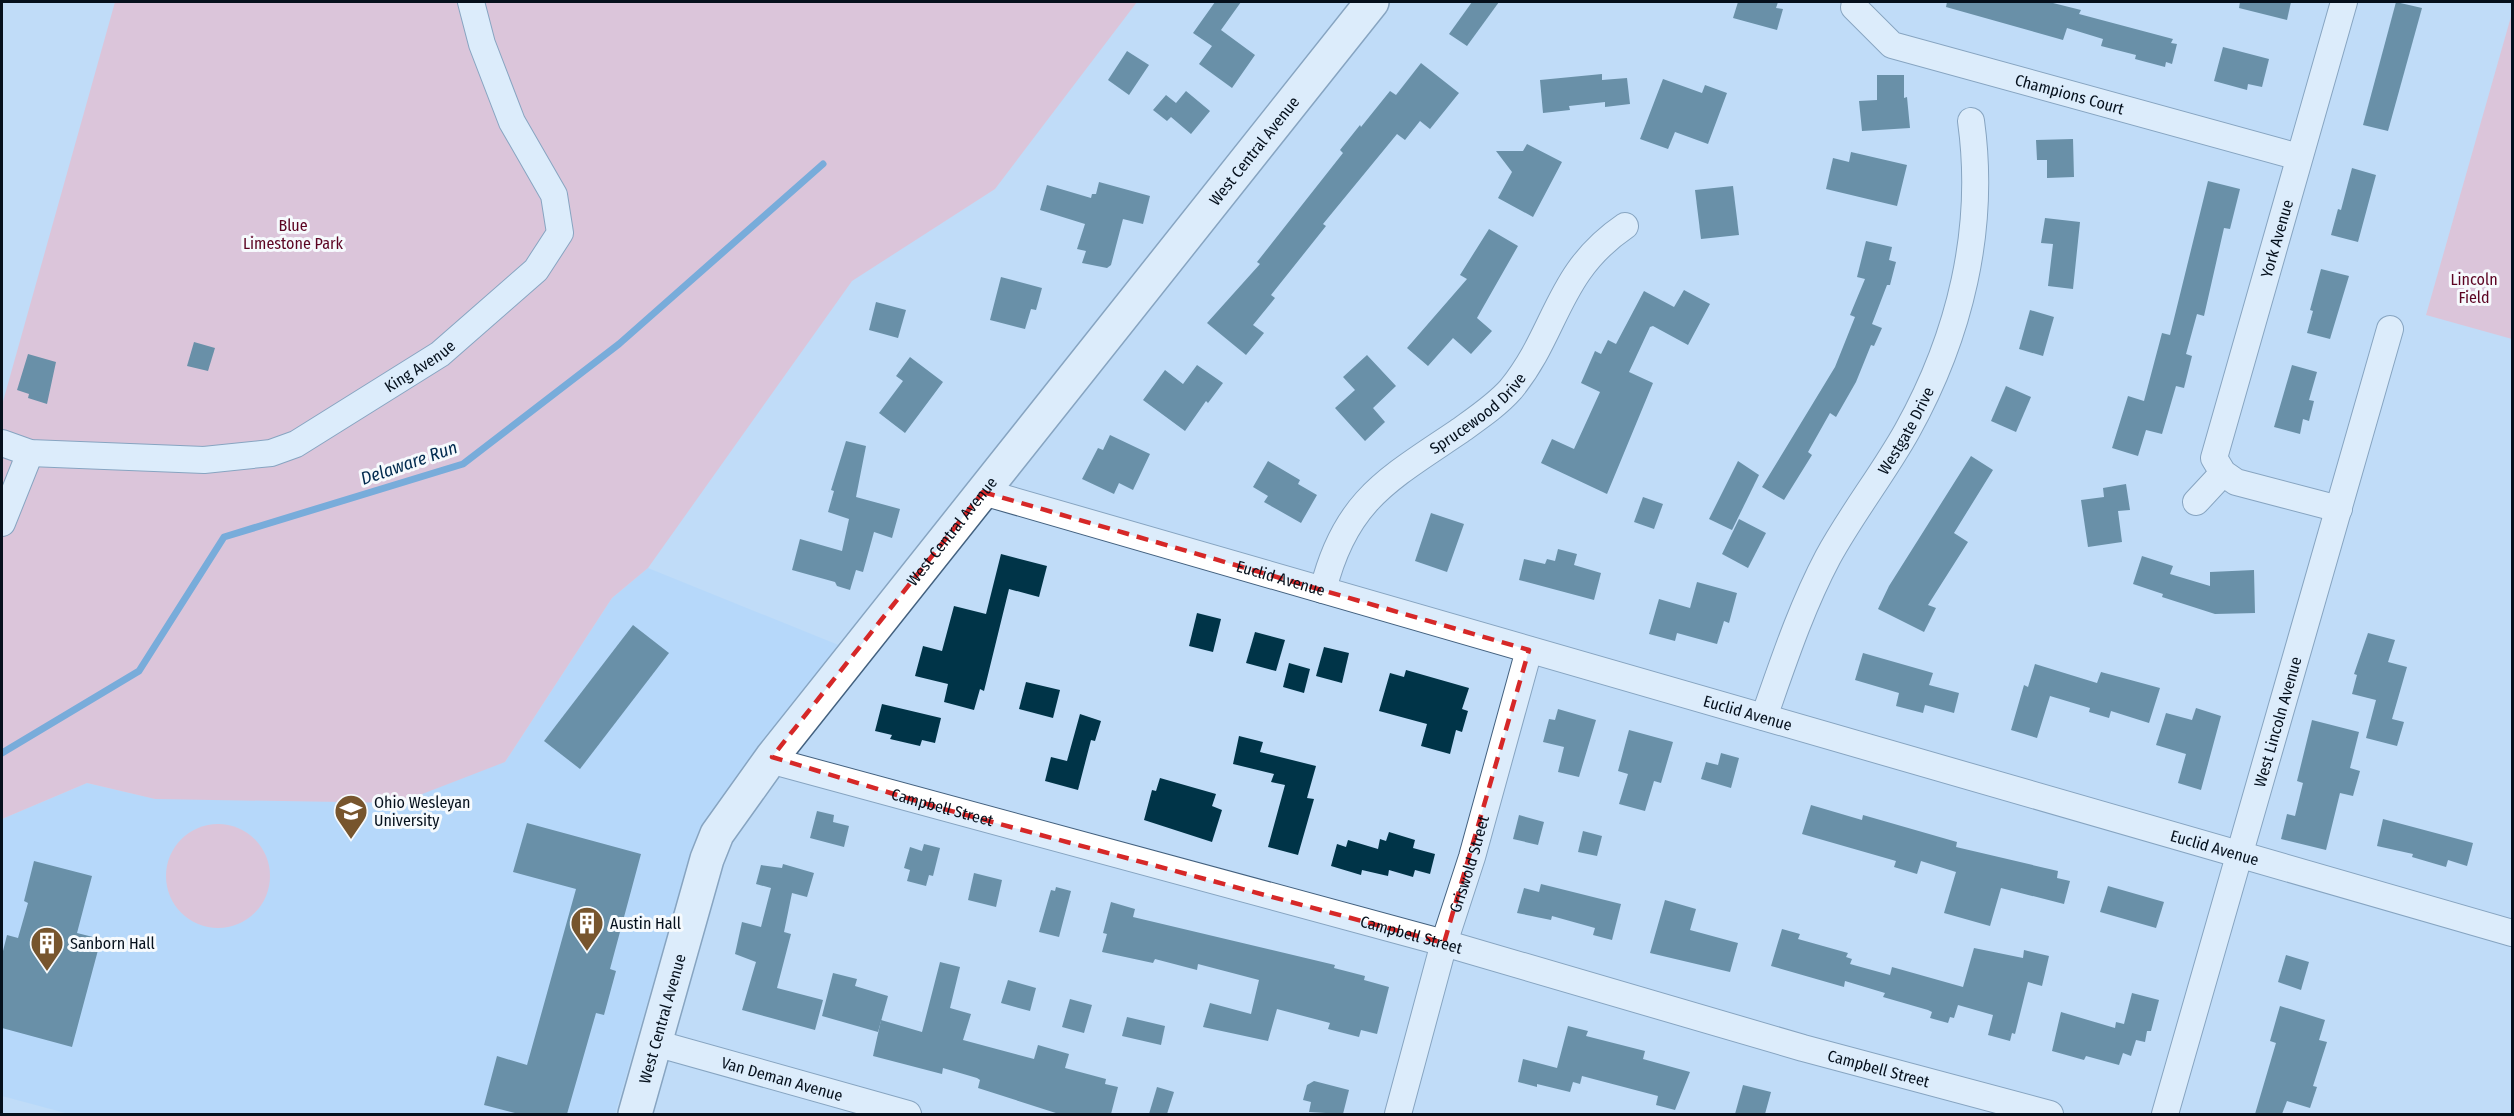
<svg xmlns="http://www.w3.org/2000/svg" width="2514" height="1116" viewBox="0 0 2514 1116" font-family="'Fira Sans Condensed',sans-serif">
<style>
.built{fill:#acd3fc}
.green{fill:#fda9b6}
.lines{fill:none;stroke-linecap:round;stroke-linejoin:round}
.stream{stroke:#2371b6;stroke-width:7}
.building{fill:#003448}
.minor-casing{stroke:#43617f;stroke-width:28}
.secondary-casing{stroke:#43617f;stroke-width:36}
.minor{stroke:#fff;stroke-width:26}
.secondary{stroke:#fff;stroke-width:33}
.marked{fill:none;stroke:#d62828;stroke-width:4.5;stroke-dasharray:12 8;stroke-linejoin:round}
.labels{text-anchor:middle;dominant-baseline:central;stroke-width:6;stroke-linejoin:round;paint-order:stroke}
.street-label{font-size:16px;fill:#05101c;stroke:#f6fafd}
.park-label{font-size:16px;fill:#5c0422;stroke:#f6fafd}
.poi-label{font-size:16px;fill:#05101c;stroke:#f6fafd;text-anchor:start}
.water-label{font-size:18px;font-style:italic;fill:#002a4e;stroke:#f6fafd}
</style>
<rect width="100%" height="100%" fill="#c0dcf8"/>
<polygon class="built" points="648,568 841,646 732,786 689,860 615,1114 69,1114 2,1096 2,819 87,783 156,799 505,762 612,598"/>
<g class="green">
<polygon points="115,2 1137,2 995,189 852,281 648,568 612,598 505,762 399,803 155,799 87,783 2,819 2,405"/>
<polygon points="2512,13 2512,339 2426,315"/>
<circle cx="218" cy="876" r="52"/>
</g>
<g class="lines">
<polyline class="stream" points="2,753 139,671 224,537 463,464 619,344 823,164"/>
</g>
<g class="building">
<polygon points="1215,2 1241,2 1221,30 1255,55 1232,88 1199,64 1212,46 1193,33"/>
<polygon points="1472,2 1499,2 1467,46 1449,34"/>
<polygon points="1738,2 1778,2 1776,8 1783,9 1777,30 1733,18"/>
<polygon points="1947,2 2049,2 2081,10 2079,14 2173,39 2171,43 2177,44 2172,64 2166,62 2165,67 2135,59 2136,55 2101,46 2103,39 2067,28 2063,40 1946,7"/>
<polygon points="2240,2 2291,2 2287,20 2239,8"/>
<polygon points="2396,2 2422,8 2388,131 2363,125"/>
<polygon points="2223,47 2269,59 2262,87 2248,84 2247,90 2214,81"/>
<polygon points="1127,51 1149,65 1129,95 1108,80"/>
<polygon points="1421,63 1459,93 1430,129 1420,121 1405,140 1397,134 1323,224 1326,226 1271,295 1275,298 1253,325 1264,333 1246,355 1207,323 1260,264 1257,262 1343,153 1340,150 1360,125 1361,127 1390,91 1396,95"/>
<polygon points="1602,74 1602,80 1627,78 1630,104 1605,107 1605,102 1569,106 1570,110 1543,113 1540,80"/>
<polygon points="1877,75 1904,75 1904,98 1907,97 1910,128 1862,131 1859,101 1877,100"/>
<polygon points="1663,79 1702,93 1705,85 1727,93 1708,144 1675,132 1668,149 1640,139"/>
<polygon points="1186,91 1210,111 1191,134 1171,117 1167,121 1153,110 1166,95 1176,103"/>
<polygon points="2073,139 2074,177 2047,178 2047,160 2037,160 2036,140"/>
<polygon points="1527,144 1562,162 1533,217 1498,198 1512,172 1496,151 1523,151"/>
<polygon points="1851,152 1907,165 1897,206 1826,189 1833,158 1849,162"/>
<polygon points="2352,168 2376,175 2358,242 2331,235 2338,209 2341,210"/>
<polygon points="2208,181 2240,189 2230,229 2224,228 2204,316 2197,314 2186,354 2192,356 2184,388 2176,386 2162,434 2146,430 2138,456 2112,448 2128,396 2144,401 2162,333 2170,335"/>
<polygon points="1099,182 1150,196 1143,224 1123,219 1111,265 1107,268 1082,263 1086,251 1077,249 1085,224 1040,210 1047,185 1091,198 1092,194 1096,194"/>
<polygon points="1733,186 1739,235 1701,239 1695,190"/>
<polygon points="2045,218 2080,222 2073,289 2048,286 2053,244 2041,243"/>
<polygon points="1489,229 1518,246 1477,318 1492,331 1471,354 1453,338 1428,366 1407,348 1467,279 1460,275"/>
<polygon points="1866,241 1892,247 1889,260 1896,262 1890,285 1887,285 1872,324 1882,328 1874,346 1871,345 1856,382 1836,417 1830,413 1808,452 1812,455 1784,500 1762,487 1835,367 1855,317 1850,315 1865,279 1857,277"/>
<polygon points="2321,269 2349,276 2330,339 2307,333 2313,311 2310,310"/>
<polygon points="1001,277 1042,288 1036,310 1031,309 1025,329 990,320"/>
<polygon points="1684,290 1710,304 1688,345 1653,326 1650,327 1629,372 1653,383 1607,494 1541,463 1552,439 1574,449 1600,392 1581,383 1595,351 1601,354 1608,340 1616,344 1644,291 1674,307"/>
<polygon points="876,302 906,310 898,338 869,330"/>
<polygon points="2030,310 2054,317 2043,356 2019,349"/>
<polygon points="194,342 215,348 208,371 187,366"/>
<polygon points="28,354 56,362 47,404 28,398 29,394 17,390"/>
<polygon points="1367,355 1396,386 1373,408 1385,422 1365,441 1335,408 1355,390 1343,377"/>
<polygon points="910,357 943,382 905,433 879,413 903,381 896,376"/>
<polygon points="1197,365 1223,383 1208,403 1206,401 1185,431 1143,400 1165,370 1183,384"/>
<polygon points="2292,365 2317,372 2309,400 2314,401 2309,421 2303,419 2300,434 2274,427"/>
<polygon points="2006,386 2031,397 2016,432 1991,421"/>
<polygon points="1110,435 1150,454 1133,490 1119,483 1114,494 1082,479 1098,448 1103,450"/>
<polygon points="846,441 866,446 856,497 900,509 892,538 874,532 863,572 856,570 850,590 837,586 835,582 792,570 800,539 842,551 849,519 828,512 834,491 831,490"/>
<polygon points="1971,456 1993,470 1954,533 1968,542 1928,605 1936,608 1924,632 1878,609 1889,586"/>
<polygon points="1268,461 1300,480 1298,484 1317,495 1301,523 1264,502 1268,496 1253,487"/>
<polygon points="1738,461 1759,475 1732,530 1709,519"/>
<polygon points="2126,484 2130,510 2118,511 2122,542 2088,547 2081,500 2104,497 2103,488"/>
<polygon points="1643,497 1663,504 1654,529 1634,522"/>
<polygon points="1431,513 1464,524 1447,572 1415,561"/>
<polygon points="1739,519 1766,533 1748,568 1722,554"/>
<polygon points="1558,549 1577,554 1574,565 1601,573 1594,600 1519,580 1524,559 1545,564 1547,559 1555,561"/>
<polygon points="1001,554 1047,566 1039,597 1009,589 984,691 980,689 974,710 944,702 948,684 915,676 923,646 942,651 954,606 986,614"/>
<polygon points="2142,556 2173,566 2170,574 2210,586 2210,572 2254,570 2255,613 2215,614 2162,597 2163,594 2133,584"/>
<polygon points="1697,582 1737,593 1729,623 1724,621 1717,644 1677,633 1675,641 1649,634 1659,599 1690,608"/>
<polygon points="1197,613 1221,619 1213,652 1189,646"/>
<polygon points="633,625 669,653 580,769 544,741"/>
<polygon points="1255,632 1285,640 1276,671 1246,663"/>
<polygon points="2368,633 2395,640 2388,662 2407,667 2392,719 2404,722 2397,746 2366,738 2376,700 2352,694 2357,675 2354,674"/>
<polygon points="1324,647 1349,653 1342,683 1316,676"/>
<polygon points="1863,653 1933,673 1929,685 1959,693 1954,713 1925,705 1923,713 1896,706 1899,693 1855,680"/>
<polygon points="1289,663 1310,669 1304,693 1283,687"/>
<polygon points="2035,664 2097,683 2101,672 2160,688 2149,723 2111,711 2109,718 2089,712 2090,708 2050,696 2037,738 2011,730 2024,685 2028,687"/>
<polygon points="1406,670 1469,688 1462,709 1468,711 1462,732 1456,730 1450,754 1421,746 1427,724 1379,711 1390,673 1404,677"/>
<polygon points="1026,682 1060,690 1053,718 1019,709"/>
<polygon points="882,704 941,718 935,743 922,740 920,746 890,739 892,735 875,731"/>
<polygon points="2196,708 2221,716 2201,790 2178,783 2186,754 2156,745 2166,713 2192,720"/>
<polygon points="1558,709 1596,720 1579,777 1558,772 1564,747 1543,742 1549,719 1555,720"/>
<polygon points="1080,714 1101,721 1095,741 1091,740 1078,790 1045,781 1051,757 1067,761"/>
<polygon points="2312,720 2359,732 2350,768 2360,771 2353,796 2340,793 2326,850 2281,839 2287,814 2295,816 2303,783 2297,781"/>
<polygon points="1629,730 1673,742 1661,783 1654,781 1645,811 1619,804 1628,774 1618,771"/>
<polygon points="1239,736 1263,742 1260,752 1316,766 1307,798 1314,799 1298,855 1268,847 1285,785 1271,782 1274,774 1233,764"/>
<polygon points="1721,753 1739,758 1731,788 1701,779 1706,762 1718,765"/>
<polygon points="1160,778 1216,794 1212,806 1222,810 1212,842 1144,820 1152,790 1156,791"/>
<polygon points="1811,805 1862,820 1863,815 1957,842 1956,847 2058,871 2057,878 2070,881 2064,904 2001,888 1990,926 1944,913 1956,872 1921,861 1917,874 1894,867 1896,861 1802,834"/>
<polygon points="817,811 834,815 833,822 849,826 844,847 810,838"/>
<polygon points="1519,815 1544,822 1538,845 1513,839"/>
<polygon points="2383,819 2473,843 2467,866 2448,860 2446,867 2412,857 2413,854 2377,846"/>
<polygon points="527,823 641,854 610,969 616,971 604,1015 596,1013 567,1114 519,1114 484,1105 497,1056 527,1065 576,889 513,872"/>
<polygon points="1583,831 1602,836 1597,856 1578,852"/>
<polygon points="1389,832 1415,840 1413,848 1435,854 1430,874 1415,870 1413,877 1389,870 1388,876 1362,870 1361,875 1331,866 1337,844 1346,847 1348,840 1378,849 1380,839 1386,841"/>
<polygon points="924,844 940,848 933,876 929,875 926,886 907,881 910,870 904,868 910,847 922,851"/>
<polygon points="34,861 92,876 77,933 101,939 72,1047 2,1028 2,955 7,935 18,938 28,903 24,901"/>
<polygon points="783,864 814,873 807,897 792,893 784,932 791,934 777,988 823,1000 815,1030 742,1010 756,962 735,954 742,922 761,927 771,888 756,884 761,865 782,868"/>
<polygon points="974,873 1002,880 996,907 968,900"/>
<polygon points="1541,884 1621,904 1612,940 1593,935 1595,928 1552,916 1551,920 1517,913 1524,888 1539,892"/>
<polygon points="2108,886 2164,902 2156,928 2100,912"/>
<polygon points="1056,887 1071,891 1059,937 1039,932 1051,890 1055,891"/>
<polygon points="1665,900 1696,909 1690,930 1738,943 1730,972 1650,953"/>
<polygon points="1111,902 1135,909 1133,917 1335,965 1334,968 1365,976 1364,980 1389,987 1377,1034 1361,1030 1359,1037 1328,1029 1330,1023 1277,1009 1268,1041 1203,1027 1210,1003 1251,1014 1259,980 1198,964 1197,970 1155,959 1153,963 1102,952 1107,934 1103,933"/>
<polygon points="1782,929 1800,934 1798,939 1848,953 1846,957 1852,959 1850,964 1890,975 1892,967 1963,987 1974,948 2023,958 2024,950 2049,956 2042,986 2028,982 2015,1034 2012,1033 2010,1041 1988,1035 1993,1015 1958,1005 1954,1018 1950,1017 1948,1023 1930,1018 1932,1012 1928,1010 1883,997 1885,993 1845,981 1844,987 1771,966"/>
<polygon points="2286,955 2309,962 2301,990 2278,982"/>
<polygon points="940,962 960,967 950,1008 971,1014 963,1040 1034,1059 1038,1045 1069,1054 1065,1068 1106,1079 1105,1084 1118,1087 1111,1114 1059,1114 978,1088 980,1080 977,1078 943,1068 942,1074 873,1056 881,1020 922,1032"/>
<polygon points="833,973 857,979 855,986 888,996 878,1032 822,1016"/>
<polygon points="1008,980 1036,988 1030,1011 1001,1003"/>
<polygon points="2132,993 2159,1000 2151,1031 2147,1031 2145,1042 2136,1040 2131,1056 2123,1053 2119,1065 2086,1056 2084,1060 2052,1051 2061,1012 2115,1028 2116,1022 2124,1024"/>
<polygon points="1070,999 1092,1005 1084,1033 1062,1027"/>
<polygon points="2280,1006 2325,1020 2319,1040 2327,1042 2313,1086 2317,1087 2310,1108 2287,1101 2282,1114 2255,1114 2276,1043 2270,1041"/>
<polygon points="1127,1017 1165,1026 1161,1045 1122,1036"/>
<polygon points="1568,1026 1588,1031 1586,1036 1645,1051 1643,1059 1690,1072 1675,1110 1656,1105 1658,1096 1582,1076 1580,1084 1573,1082 1570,1092 1537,1084 1537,1087 1518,1082 1523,1059 1557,1068"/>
<polygon points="1314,1081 1349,1090 1343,1114 1309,1112 1311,1102 1303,1100 1307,1085"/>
<polygon points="1743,1085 1771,1092 1765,1114 1735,1114"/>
<polygon points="1157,1087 1174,1092 1167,1114 1149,1114"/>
</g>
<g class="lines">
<defs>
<g id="minor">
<path id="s1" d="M 1854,7 L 1892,45 L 2299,157"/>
<path id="s2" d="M 2,443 L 30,453 L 204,460 L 271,453 L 296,444 L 440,354 L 536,270 L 560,233 L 554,195 L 512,122 L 482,44 L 471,2"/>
<path id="s3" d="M 983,492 L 2512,933"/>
<polyline points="2196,502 2223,473"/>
<path id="s4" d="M 2339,509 L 2236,482 L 2223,473 L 2214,458 L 2344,2"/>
<polyline points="2,523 30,453"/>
<path id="s5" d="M 1323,590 C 1345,501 1387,480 1458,432 C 1476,419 1496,406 1511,389 C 1558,331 1556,273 1625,226"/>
<path id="s6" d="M 1764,717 C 1783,663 1801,608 1828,557 C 1852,513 1883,474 1907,431 C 1960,336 1986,229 1971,121"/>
<path id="s7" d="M 772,757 L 784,764 L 1444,943 L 1803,1048 L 2050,1114"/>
<path id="s8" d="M 655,1043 L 908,1114"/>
<path id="s9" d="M 1398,1114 L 1444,943 L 1472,857 L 1529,650"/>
<path id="s10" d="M 2165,1114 L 2390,329"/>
</g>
<g id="secondary">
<path id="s11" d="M 635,1114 L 707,859 L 717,834 L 772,757 L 1372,2"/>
</g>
</defs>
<use href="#minor" class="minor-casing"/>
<use href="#secondary" class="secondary-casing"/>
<use href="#minor" class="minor"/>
<use href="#secondary" class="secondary"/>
</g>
<path d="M0 0H2514V1116H0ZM 983,492 L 1529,650 L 1444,943 L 940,808 L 772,757 Z" fill="#c0dcf8" fill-opacity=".55" fill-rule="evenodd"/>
<path class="marked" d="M 983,492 L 1529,650 L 1444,943 L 940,808 L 772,757 Z"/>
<defs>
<symbol id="university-pin" viewBox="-11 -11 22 30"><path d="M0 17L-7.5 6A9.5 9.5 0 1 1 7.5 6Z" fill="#77552d" stroke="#f6fafd"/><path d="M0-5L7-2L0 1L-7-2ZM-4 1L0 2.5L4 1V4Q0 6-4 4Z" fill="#fff"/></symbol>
<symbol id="building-pin" viewBox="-11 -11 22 30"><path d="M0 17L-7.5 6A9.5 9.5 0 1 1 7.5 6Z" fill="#77552d" stroke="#f6fafd"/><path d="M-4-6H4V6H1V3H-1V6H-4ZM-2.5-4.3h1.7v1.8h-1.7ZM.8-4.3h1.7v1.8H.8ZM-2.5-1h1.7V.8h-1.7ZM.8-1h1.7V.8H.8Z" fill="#fff"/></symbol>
</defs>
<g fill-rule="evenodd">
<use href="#university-pin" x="332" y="792" width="38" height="52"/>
<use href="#building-pin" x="568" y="904" width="38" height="52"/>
<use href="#building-pin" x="28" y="924" width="38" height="52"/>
</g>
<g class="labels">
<g class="street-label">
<text stroke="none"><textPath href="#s1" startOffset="238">Champions Court</textPath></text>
<text stroke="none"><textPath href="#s11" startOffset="1161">West Central Avenue</textPath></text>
<text stroke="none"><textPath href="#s4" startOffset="368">York Avenue</textPath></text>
<text stroke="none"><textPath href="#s2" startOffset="444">King Avenue</textPath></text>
<text stroke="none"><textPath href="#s5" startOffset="242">Sprucewood Drive</textPath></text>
<text stroke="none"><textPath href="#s6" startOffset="321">Westgate Drive</textPath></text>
<text stroke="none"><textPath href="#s11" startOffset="675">West Central Avenue</textPath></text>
<text stroke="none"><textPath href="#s3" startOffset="310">Euclid Avenue</textPath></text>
<text stroke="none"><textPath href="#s3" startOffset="796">Euclid Avenue</textPath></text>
<text stroke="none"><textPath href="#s10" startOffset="408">West Lincoln Avenue</textPath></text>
<text stroke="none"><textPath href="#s7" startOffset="178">Campbell Street</textPath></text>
<text stroke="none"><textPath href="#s3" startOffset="1282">Euclid Avenue</textPath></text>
<text stroke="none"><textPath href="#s9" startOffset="260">Griswold Street</textPath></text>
<text stroke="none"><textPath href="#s7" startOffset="664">Campbell Street</textPath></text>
<text stroke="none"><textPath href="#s11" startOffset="99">West Central Avenue</textPath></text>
<text stroke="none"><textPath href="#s7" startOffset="1150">Campbell Street</textPath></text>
<text stroke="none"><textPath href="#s8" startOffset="132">Van Deman Avenue</textPath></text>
</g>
<g class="park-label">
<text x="293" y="225">Blue<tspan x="293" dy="18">Limestone Park</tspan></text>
<text x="2474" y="279">Lincoln<tspan x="2474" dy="18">Field</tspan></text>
</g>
<g class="poi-label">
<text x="374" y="802">Ohio Wesleyan<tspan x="374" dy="18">University</tspan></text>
<text x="610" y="923">Austin Hall</text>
<text x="70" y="943">Sanborn Hall</text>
</g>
<g class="water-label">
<text transform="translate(409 463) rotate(-19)">Delaware Run</text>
</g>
</g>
<rect width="2514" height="1116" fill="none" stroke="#05101c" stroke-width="6"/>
</svg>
